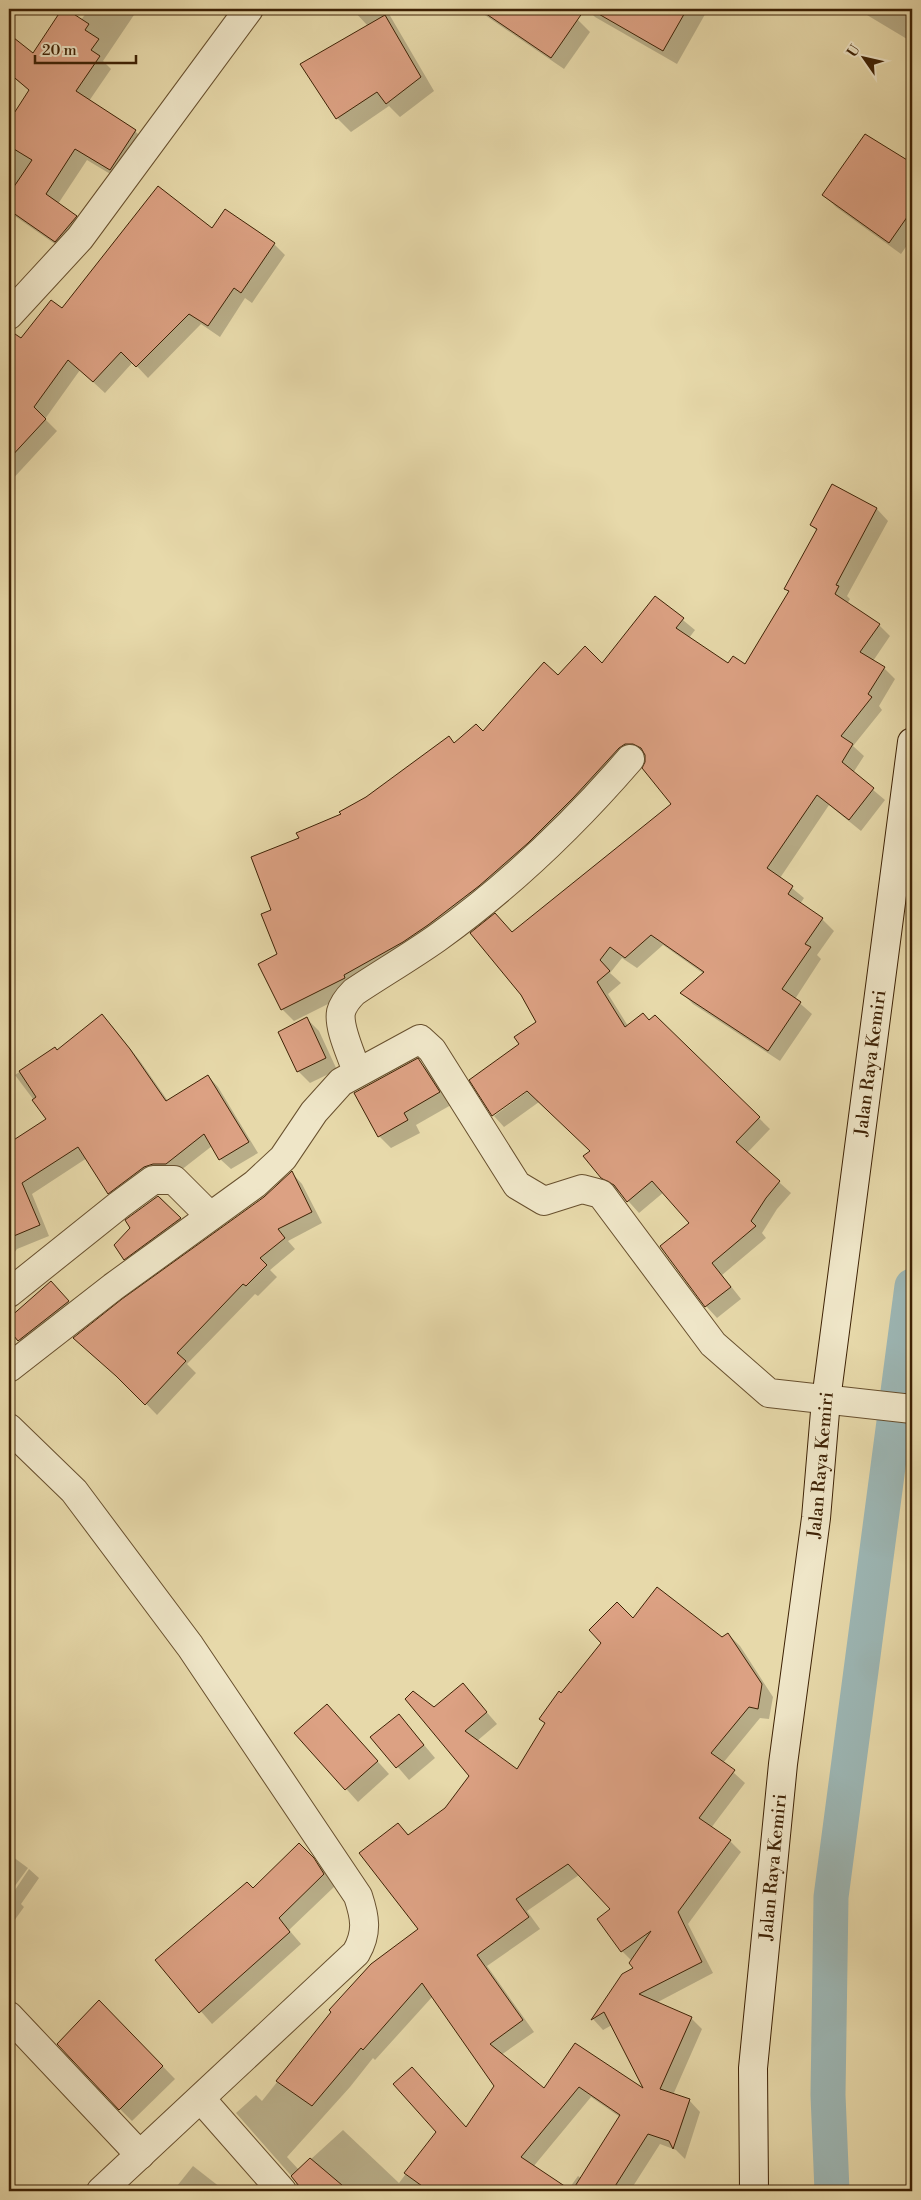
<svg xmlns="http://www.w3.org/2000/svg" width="921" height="2200" viewBox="0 0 921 2200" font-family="'Libre Bodoni',serif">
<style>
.shadow{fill:#0003;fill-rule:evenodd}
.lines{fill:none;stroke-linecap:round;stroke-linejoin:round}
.canal{stroke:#9db7b5;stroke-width:35}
.building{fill:#dca183;stroke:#3e2205;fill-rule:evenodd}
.street-casing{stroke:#68502e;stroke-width:30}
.secondary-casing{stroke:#3e2205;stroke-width:30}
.street{stroke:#efe6c8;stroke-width:28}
.secondary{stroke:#efe6c8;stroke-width:28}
.labels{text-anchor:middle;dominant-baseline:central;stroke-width:4.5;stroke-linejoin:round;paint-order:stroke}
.street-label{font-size:18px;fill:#3e2205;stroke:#efe6c8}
</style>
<rect width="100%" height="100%" fill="#e7d9aa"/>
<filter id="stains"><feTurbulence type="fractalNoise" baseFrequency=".004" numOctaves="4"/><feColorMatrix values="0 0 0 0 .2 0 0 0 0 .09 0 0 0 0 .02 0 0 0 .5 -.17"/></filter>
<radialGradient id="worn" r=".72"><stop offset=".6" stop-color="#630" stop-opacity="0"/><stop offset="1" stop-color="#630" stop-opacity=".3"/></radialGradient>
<g class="shadow">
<polygon points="63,9 81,20 89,9 138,9 103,61 111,69 89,101 135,131 147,143 122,181 87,160 58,204 76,217 88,228 68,253 9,212 9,123 30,91 9,74 9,36 33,55"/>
<polygon points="138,9 152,9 147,15"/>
<polygon points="352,9 397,9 389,14 434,91 400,117 389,106 351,132 337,118 368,26"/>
<polygon points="476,9 561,9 578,20 590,32 564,69"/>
<polygon points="587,9 708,9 677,64 595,17"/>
<polygon points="857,9 912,9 912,42"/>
<polygon points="865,135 912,164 912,238 901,254 836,207 824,195"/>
<polygon points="212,230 274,244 285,255 252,303 245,298 220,337 201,324 148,378 133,362 105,393 80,370 45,419 57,431 9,483 9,351 18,338 21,340 62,310"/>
<polygon points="832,486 877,509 888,521 847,596 850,599 847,604 879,625 890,636 873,661 884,668 895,679 879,706 882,710 853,746 864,756 853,773 885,800 861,831 829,805 780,878 804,898 800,904 822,919 834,931 817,955 821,959 795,999 812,1014 780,1061 693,1004 682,993 704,974 663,945 637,968 622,958 610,973 621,983 608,994 628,1026 650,1021 655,1016 770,1129 747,1153 791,1193 777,1209 762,1233 766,1238 722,1275 741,1299 717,1318 706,1306 661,1246 690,1223 664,1192 639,1213 621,1193 614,1189 602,1177 592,1151 539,1102 504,1127 494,1116 532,1088 531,1086 493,1115 521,1044 538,1022 513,933 672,804 647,762 645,755 636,755 539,854 356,990 294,1021 282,1009 278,955 272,911 300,839 342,815 449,738 455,744 483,733 558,676 602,665 655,597 695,630 689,638 729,665 745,666 790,593 786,589 817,531 811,525"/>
<polygon points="307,1019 319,1031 337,1070 310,1083 298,1071"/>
<polygon points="112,1026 140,1061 168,1101 208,1076 218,1087 258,1153 231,1169 220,1159 212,1146 176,1174 119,1203 109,1193 87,1158 32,1194 49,1236 17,1249 9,1260 9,1144 48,1119 15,1075 55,1048 57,1051"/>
<polygon points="417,1060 430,1072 451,1105 416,1125 420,1133 391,1148 379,1136"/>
<polygon points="9,1082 15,1091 9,1095"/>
<polygon points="292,1173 302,1184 322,1223 288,1241 295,1249 270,1270 277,1277 258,1296 255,1294 187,1364 196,1373 157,1415 128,1385 265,1198"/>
<polygon points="160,1197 190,1228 134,1268 125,1259 132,1228 127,1221"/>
<polygon points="51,1282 80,1314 31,1352 9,1328 9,1319"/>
<path d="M 633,1620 L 722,1638 L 728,1634 L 740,1646 L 773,1697 L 769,1719 L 760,1718 L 723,1763 L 745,1783 L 711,1828 L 730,1841 L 741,1852 L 688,1924 L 713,1973 L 656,2003 L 691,2018 L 702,2029 L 673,2095 L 689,2100 L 700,2112 L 685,2159 L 676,2150 L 660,2144 L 630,2191 L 298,2191 L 295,2180 L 236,2113 L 256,2095 L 262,2101 L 333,2012 L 420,1929 L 398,1824 L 410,1836 L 446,1809 L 471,1776 L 434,1709 L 463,1685 L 497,1724 L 477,1741 L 517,1771 L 546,1724 L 561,1695 ZM 579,1875 L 612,1910 L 622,1951 L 632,1961 L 635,1969 L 622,1975 L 593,2019 L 603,2030 L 612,2025 L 646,2092 L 575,2045 L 545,2090 L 501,2055 L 534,2032 L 487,1966 L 540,1929 L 527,1911 ZM 433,1996 L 496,2086 L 467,2129 L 437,2132 L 399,2183 L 343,2130 L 299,2170 L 287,2157 L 350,2087 L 373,2058 L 375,2060 ZM 591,2097 L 620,2117 L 581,2178 L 578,2176 L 568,2190 L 533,2167 Z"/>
<polygon points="327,1705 389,1774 358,1802 296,1733"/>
<polygon points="399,1715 435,1758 409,1780 372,1737"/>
<polygon points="299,1845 325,1871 335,1886 289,1930 301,1944 212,2024 157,1961 254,1890"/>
<polygon points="9,1854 28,1868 9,1894"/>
<polygon points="29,1869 39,1878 21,1904 24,1907 9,1928 9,1899"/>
<polygon points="112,2014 175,2079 132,2121 120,2109"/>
<polygon points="193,2166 225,2191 173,2191"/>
</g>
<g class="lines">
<polyline class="canal" points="832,2191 828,2095 831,1897 912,1286"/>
</g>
<g class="building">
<polygon points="62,9 66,9 89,24 85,30 99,39 91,50 100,56 76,91 136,130 110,170 75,149 46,194 77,216 55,242 9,210 9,194 32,160 9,146 9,121 29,90 9,73 9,34 33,53"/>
<polygon points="479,9 585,9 551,58"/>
<polygon points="590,9 687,9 663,51"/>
<polygon points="385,15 421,77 386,104 377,92 336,119 300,64"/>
<polygon points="865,134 912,163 912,210 889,243 822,195"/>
<polygon points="158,186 212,228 225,209 275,243 241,293 234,288 208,326 189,314 136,367 121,352 93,382 68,360 34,407 46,419 9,459 9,330 21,338 51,300 62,308"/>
<polygon points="832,484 877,508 836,585 839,586 835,594 880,624 860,652 885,667 868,694 872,697 841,736 853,744 842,762 874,788 849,820 817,795 767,868 793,886 788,894 823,918 805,944 811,947 782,989 801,1002 768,1051 680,993 704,972 651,935 625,958 610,947 600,960 610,971 597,982 625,1027 643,1013 649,1020 655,1015 760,1117 736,1142 780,1181 766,1198 751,1221 756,1226 712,1263 731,1287 705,1307 660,1246 689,1223 652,1181 627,1202 614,1185 601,1178 583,1156 590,1151 527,1091 492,1116 469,1080 519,1044 514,1037 536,1022 521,995 470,933 495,913 512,932 671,804 642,768 645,762 645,755 641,748 633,744 625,744 619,748 574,797 528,843 479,886 428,925 403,942 344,975 345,978 281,1010 258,964 277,954 261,914 271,910 251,857 299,838 296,833 341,814 339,812 366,797 449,736 454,743 476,724 483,731 544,662 558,675 585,646 602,663 655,596 684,618 676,628 728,663 733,656 745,664 789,591 784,589 817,529 810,525"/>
<polygon points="102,1014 130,1049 166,1101 208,1075 249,1142 219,1160 204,1134 166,1164 153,1164 144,1167 108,1194 78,1147 22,1183 40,1225 9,1238 9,1143 46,1119 32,1100 36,1097 19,1071 55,1047 57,1050"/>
<polygon points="307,1017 326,1058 297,1072 278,1032"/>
<polygon points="418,1058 440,1092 404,1113 408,1120 378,1137 354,1093"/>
<polygon points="292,1171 312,1212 278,1229 285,1238 260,1258 267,1265 246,1286 243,1284 177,1353 186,1361 145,1405 116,1376 73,1338 122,1299 264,1197"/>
<polygon points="158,1196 181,1218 124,1260 114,1245 130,1228 125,1220"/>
<polygon points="51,1281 69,1301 18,1341 9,1330 9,1318"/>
<path d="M 657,1587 L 722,1637 L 728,1633 L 762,1684 L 758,1709 L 749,1707 L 711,1753 L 735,1770 L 699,1818 L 731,1840 L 678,1912 L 702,1962 L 639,1994 L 692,2017 L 660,2089 L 690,2099 L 673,2149 L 669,2141 L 648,2134 L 612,2191 L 572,2191 L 620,2115 L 579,2087 L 521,2157 L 572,2191 L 429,2191 L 404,2173 L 436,2132 L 393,2084 L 412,2067 L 466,2127 L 494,2086 L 422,1983 L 363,2050 L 361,2048 L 312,2106 L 276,2081 L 331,2012 L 329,2010 L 371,1964 L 418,1929 L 359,1853 L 398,1823 L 408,1835 L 445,1808 L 469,1776 L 405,1699 L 413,1691 L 434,1707 L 463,1683 L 487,1712 L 465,1731 L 517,1769 L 545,1723 L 539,1719 L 559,1691 L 561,1693 L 601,1643 L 589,1630 L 617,1602 L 633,1618 ZM 568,1864 L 610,1909 L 597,1919 L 621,1952 L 651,1931 L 629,1963 L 633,1968 L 622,1974 L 591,2020 L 604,2012 L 643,2088 L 575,2043 L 544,2088 L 490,2044 L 523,2020 L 477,1955 L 529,1917 L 516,1899 Z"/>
<polygon points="327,1704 378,1761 345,1790 294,1733"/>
<polygon points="399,1714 424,1745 396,1768 370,1737"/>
<polygon points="299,1843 314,1858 324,1874 279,1918 290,1932 199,2013 155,1960 247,1882 253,1888"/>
<polygon points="99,2000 163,2066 119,2110 57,2044"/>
<polygon points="310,2158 349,2191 303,2191 291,2176"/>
</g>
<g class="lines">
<defs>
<g id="street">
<polyline points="9,315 80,238 249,9"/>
<path d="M 357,1072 C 352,1056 338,1028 341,1012 C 343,1004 348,998 354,992 C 381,974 410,957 437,938 C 508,887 573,825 630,759"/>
<polyline points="9,1293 119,1205 153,1180 174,1180 210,1216"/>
<polyline points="9,1368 113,1287 255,1184 283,1158 314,1112 341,1082 420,1039 432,1050 517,1185 544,1201 582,1189 601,1194 713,1344 769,1393 912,1409"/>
<path d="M 9,1428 L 74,1491 L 190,1646 L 358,1896 C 365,1917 368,1932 356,1953 L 101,2191"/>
<polyline points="9,2016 140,2155"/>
<polyline points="201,2099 282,2191"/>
</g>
<g id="secondary">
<path id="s1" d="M 754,2191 L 753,2068 L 783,1764 L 816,1518 L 826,1400 L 912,742"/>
</g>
</defs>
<use href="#street" class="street-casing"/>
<use href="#secondary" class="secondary-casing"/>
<use href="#street" class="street"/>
<use href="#secondary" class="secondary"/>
</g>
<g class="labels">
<g class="street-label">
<text stroke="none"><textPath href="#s1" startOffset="1135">Jalan Raya Kemiri</textPath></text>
<text stroke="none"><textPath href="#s1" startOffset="730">Jalan Raya Kemiri</textPath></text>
<text stroke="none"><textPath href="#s1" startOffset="325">Jalan Raya Kemiri</textPath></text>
</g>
</g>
<rect width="921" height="2200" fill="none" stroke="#e7d9aa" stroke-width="30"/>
<rect x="10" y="10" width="901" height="2180" fill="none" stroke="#3e2205" stroke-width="2.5"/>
<rect x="15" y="15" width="891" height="2170" fill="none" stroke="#3e2205"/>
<g transform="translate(864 58) rotate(304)" stroke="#efe6c8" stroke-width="4" paint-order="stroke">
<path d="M0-4L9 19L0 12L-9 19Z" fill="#3e2205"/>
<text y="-8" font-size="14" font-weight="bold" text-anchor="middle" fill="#3e2205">U</text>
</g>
<path d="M35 55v8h101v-8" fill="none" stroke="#3e2205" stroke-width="2.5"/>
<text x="42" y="55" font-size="15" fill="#3e2205" stroke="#efe6c8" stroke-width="4" paint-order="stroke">20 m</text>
<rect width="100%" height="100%" filter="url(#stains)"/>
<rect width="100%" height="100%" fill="url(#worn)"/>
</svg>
